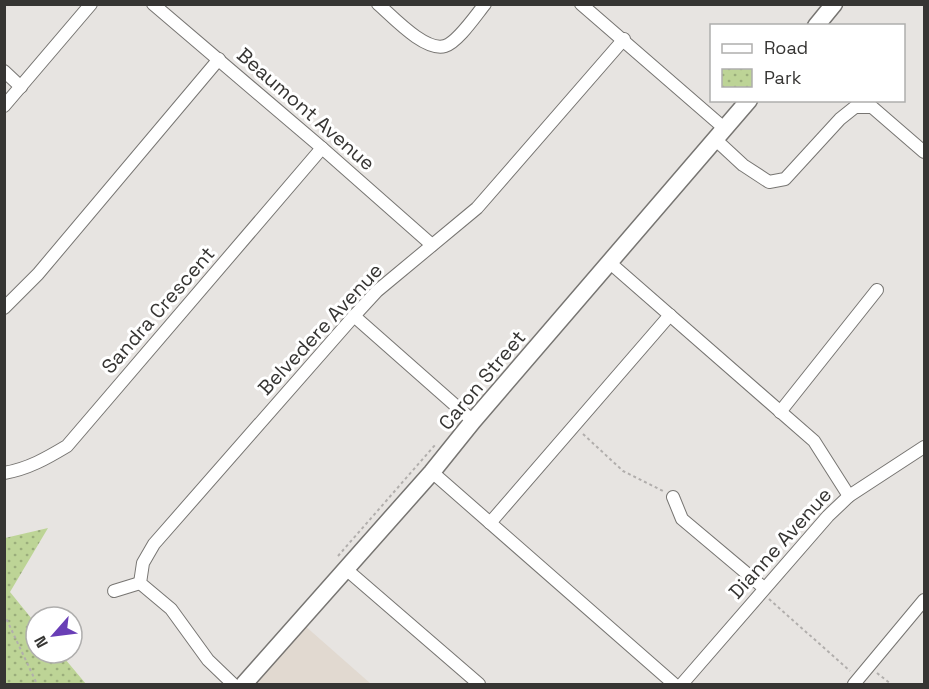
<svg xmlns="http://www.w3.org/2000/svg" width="929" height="689" viewBox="0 0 929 689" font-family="'Space Grotesk',sans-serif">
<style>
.built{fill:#e1d9d0}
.park{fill:url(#park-dots)}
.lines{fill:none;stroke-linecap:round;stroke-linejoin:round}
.street-casing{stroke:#777572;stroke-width:14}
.secondary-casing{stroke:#777572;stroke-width:19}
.path{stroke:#b1aeac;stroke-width:2;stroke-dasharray:3 3;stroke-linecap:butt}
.street{stroke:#fff;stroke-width:12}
.secondary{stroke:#fff;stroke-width:16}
.labels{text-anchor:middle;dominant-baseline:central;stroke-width:6;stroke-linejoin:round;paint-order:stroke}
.street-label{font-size:20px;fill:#363533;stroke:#fff}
</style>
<defs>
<pattern id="park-dots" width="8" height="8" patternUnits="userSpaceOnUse" patternTransform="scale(1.5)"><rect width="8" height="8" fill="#bdd496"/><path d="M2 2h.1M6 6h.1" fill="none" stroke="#9aad7b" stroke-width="1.8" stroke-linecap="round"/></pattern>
</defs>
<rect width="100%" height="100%" fill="#e7e4e1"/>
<polygon class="built" points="304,625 371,684 254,684"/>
<polygon class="park" points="48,528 10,592 36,624 36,653 60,653 86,684 5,684 5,538"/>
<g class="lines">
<defs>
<g id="street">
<polyline points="153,4 322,148 432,245"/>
<path d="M 378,4 C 393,17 425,52 445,46 C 458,42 476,15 485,4"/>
<polyline points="581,4 724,128"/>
<polyline points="4,71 21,87"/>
<polyline points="4,106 91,4"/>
<polyline points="716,140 743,165 769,182 785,179 840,119 855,107 872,107 924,152"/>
<polyline points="609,262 814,441 849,496"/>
<polyline points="4,308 38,274 219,59"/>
<polyline points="354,316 473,421"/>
<polyline points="780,412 877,290"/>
<polyline points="432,472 674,684"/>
<path d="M 4,473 C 28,469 47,458 67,446 L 322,148"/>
<polyline points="673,497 682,519 764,588"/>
<polyline points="490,523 670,315"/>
<polyline points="347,570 479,684"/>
<polyline points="114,591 140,583"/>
<polyline points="233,684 208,660 171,609 140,583 143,563 154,544 354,316 377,291 477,208 624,39"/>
<polyline points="682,684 828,516 849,496 924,447"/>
<polyline points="854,684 924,600"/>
</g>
<g id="secondary">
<polyline points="816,26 834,4"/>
<polyline points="244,684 432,472 473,421 749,100"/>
</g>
</defs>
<use href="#street" class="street-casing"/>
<use href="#secondary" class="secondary-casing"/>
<g class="path">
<polyline points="583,434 623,471 663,491"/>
<polyline points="338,556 435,445"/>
<polyline points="769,599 850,671"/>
<polyline points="4,614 37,684"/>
<polyline points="877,673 891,684"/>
</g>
<use href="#street" class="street"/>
<use href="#secondary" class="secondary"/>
</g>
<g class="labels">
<g class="street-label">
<text transform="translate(306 109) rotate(41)">Beaumont Avenue</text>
<text transform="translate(158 310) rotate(-49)">Sandra Crescent</text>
<text transform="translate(320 329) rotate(-47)">Belvedere Avenue</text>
<text transform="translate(482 380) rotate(-50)">Caron Street</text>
<text transform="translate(780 543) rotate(-48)">Dianne Avenue</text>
</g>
</g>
<rect width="929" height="689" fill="none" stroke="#363533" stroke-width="12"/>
<rect x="710" y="24" width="195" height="78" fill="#ffffff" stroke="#afaead" stroke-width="1.5"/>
<rect x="722" y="44" width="30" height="9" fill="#ffffff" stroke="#afaead" stroke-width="1.5"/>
<text x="764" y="54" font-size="18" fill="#363533">Road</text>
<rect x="722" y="69" width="30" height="18" fill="url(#park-dots)" stroke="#afaead" stroke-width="1.5"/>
<text x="764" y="84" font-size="18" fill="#363533">Park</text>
<g transform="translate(54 635) rotate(242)"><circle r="28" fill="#ffffff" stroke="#afaead" stroke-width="1.5"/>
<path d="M0-4.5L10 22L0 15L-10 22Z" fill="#693eb6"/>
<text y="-9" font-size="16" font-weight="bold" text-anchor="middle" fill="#363533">N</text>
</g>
</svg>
